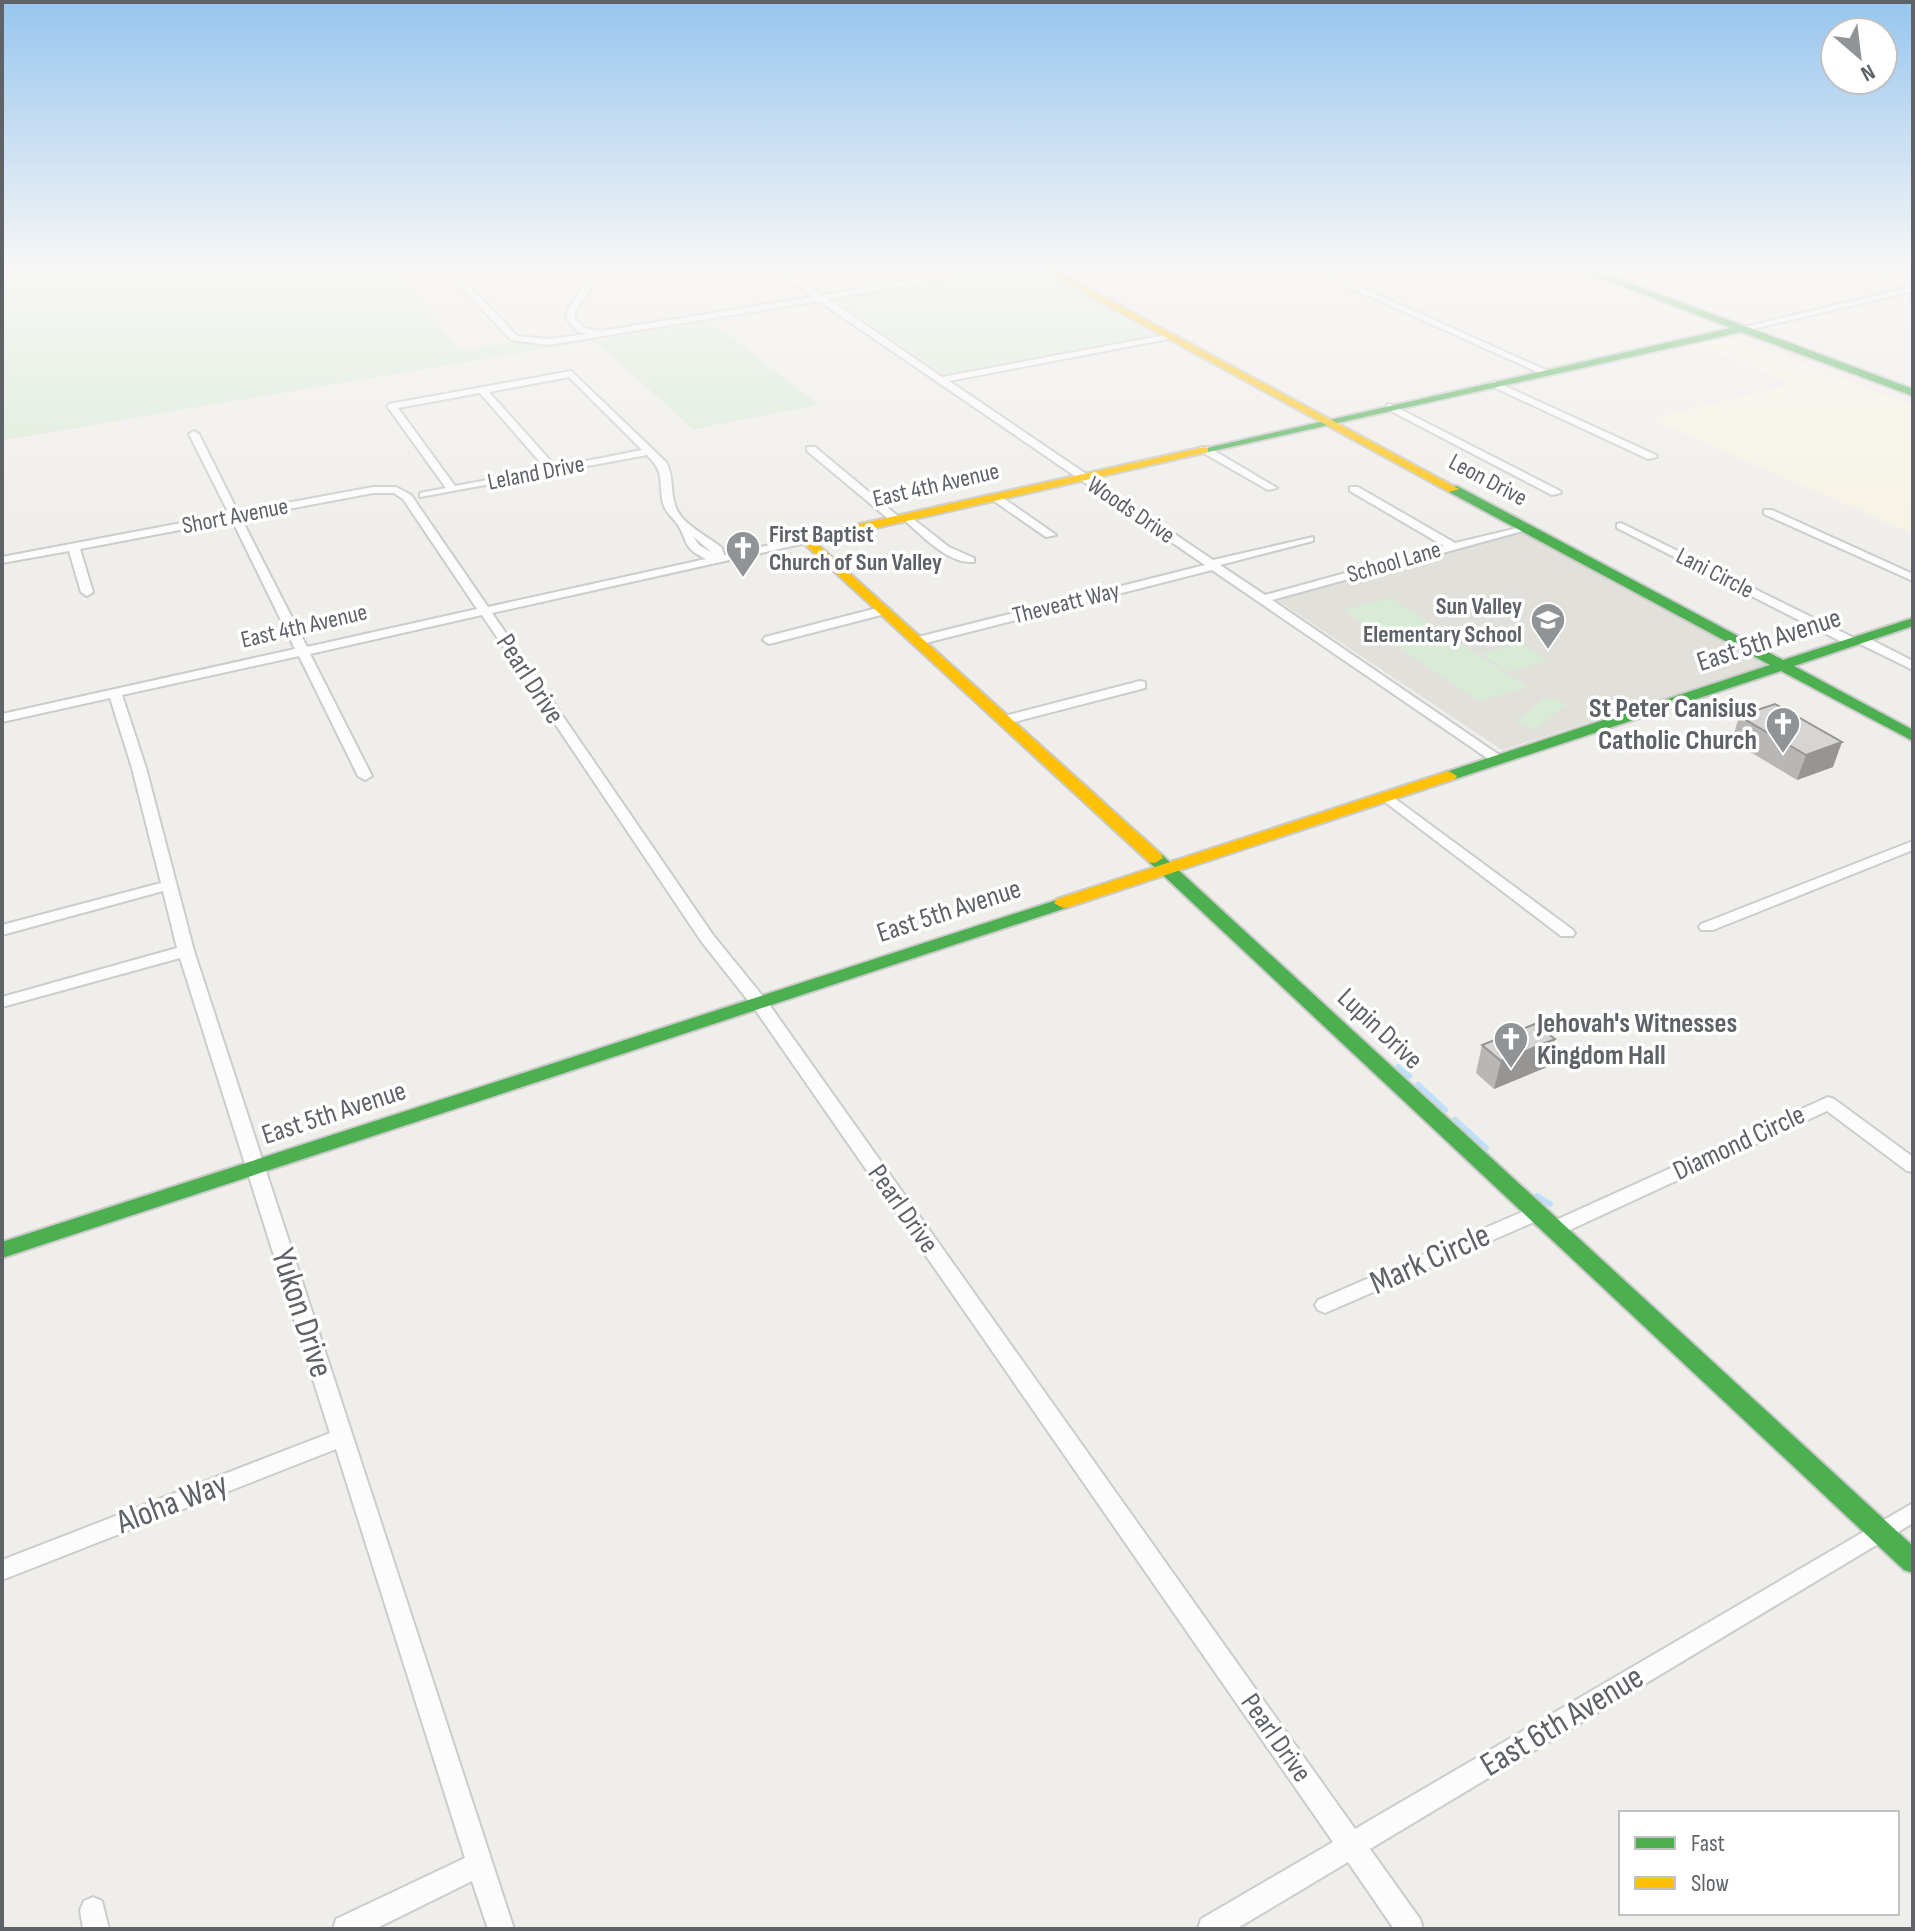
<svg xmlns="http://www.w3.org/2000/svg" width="1915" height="1931" viewBox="0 0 1915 1931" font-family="'Sofia Sans Condensed',sans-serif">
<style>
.commercial{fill:#f7f3e4}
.education{fill:#e2e0da}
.green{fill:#d8ebd6}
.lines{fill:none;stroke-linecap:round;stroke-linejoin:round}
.stream{stroke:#bfe0f9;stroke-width:6}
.street-casing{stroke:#cbcccc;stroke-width:4}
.fast-casing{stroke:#cacacb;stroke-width:4}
.slow-casing{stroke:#cacacb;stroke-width:4}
.street{fill:#fdfcfc;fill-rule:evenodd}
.fast{fill:#4caf50;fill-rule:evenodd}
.slow{fill:#ffc107;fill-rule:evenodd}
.wall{fill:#b8b7b5}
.shaded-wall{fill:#969594}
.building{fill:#d6d5d3;stroke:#969594;stroke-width:2}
.labels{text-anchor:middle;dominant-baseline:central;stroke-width:7;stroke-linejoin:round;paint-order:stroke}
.far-street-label{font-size:24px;fill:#5f6368;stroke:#fff}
.far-poi-label{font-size:24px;font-weight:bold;fill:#5f6368;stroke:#fff;text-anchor:start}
.street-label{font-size:28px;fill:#5f6368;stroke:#fff}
.poi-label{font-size:28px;font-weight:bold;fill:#5f6368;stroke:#fff;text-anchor:end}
.near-street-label{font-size:34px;fill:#5f6368;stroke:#fff}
</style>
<rect width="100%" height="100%" fill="#efeeea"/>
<g class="commercial">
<polygon points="1535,266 1552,266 1598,284 1537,296 1488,276"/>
<polygon points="1602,266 1642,266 1739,297 1706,305"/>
<polygon points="1730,337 1913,405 1913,534 1651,419 1792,384 1697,344"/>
</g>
<polygon class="education" points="1526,532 1768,665 1502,750 1277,600"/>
<g class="green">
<polygon points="2,266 390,266 459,350 513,342 545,345 579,343 2,440"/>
<polygon points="1031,266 1155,335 945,375 833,299"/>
<polygon points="711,321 819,405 693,429 595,341"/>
<polygon points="1391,598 1527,687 1479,701 1343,610"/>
<polygon points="1519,643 1548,660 1509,672 1482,654"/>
<polygon points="1546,697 1566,704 1536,729 1516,722"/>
</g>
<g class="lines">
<g class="stream">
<polyline points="1398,1067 1409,1076"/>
<polyline points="1418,1085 1445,1110"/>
<polyline points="1455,1120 1486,1148"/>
<polyline points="1537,1196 1550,1204"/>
</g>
<defs>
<g id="street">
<path d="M 442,266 L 451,266 L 517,336 L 548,339 L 588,334 L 578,332 L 566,318 L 569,308 L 584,286 L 580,278 L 568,266 L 577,266 L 587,275 L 592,286 L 577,308 L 574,318 L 584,328 L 601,331 L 813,297 L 782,276 L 758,266 C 784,266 801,281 822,295 L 997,266 L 1019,266 L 828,299 L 942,377 L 1171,334 L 1172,336 L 1168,339 L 949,381 L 1213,560 L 1313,537 L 1313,541 L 1220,565 L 1265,595 L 1444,546 L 1350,491 L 1350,487 L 1358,487 L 1455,543 L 1530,525 L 1530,529 L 1272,600 L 1505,759 L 1503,762 L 1493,762 L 1212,570 L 918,645 L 914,644 L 914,638 L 1205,565 L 819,301 L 548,345 L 511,340 Z"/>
<polygon points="1302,266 1314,266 1550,372 1542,374"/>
<polygon points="1846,266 1859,266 1913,284 1913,291 1740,332 1736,329 1907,288"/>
<path d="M 571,371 L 666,462 C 674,476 670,490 675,505 C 680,524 708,536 722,548 L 724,555 L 806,537 L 812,540 L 806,543 L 492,613 L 713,935 L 766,1000 L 1355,1829 L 1913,1503 L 1913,1523 L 1370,1849 L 1420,1919 L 1423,1929 L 1394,1929 L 1348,1862 L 1236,1929 L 1198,1929 L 1201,1919 L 1333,1842 L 754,1008 L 701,941 L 482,615 L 310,654 L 372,776 L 365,780 L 358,776 L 299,656 L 122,695 L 146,768 L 194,951 L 514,1929 L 488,1929 L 472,1881 L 375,1929 L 333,1929 L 336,1919 L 465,1858 L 336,1449 L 2,1580 L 2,1560 L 330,1433 L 180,958 L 2,1007 L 2,997 L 177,948 L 163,891 L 2,935 L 2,925 L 161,883 L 132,768 L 110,698 L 2,722 L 2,714 L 295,649 L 232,520 L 80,549 L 93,592 L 87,596 L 81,592 L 69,551 L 2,563 L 2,557 L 229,514 L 189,434 L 194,431 L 199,434 L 238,512 L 373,487 L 396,487 L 411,495 L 488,607 L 706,559 C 682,547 689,543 678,525 C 673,517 666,514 663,503 C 658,481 666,474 647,455 L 420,497 L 420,493 L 446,488 L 387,406 L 389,404 ZM 569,377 L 642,450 L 556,467 L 489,392 ZM 480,393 L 546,469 L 455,486 L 398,408 ZM 373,493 L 394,493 L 403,499 L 477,609 L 307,647 L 241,518 ZM 693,536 L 712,553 L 699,545 Z"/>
<polygon points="1494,381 1656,455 1657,457 1648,459 1491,386 1489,384"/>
<polygon points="1390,404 1560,491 1561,493 1552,495 1387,409 1387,405"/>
<polygon points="807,447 815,447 899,517 899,521 891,521 807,451"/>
<polygon points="1200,447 1208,447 1277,488 1268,490 1200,451"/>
<polygon points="991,495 999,495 1056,535 1046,537 991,499"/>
<polygon points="1764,510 1772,510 1913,574 1913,581 1764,514"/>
<path d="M 907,514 L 949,547 L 974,558 L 974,562 C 947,564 922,535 903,519 L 903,515 Z"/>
<polygon points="1621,523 1854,638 1864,636 1913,661 1913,670 1858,643 1848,645 1617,528 1617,524"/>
<polygon points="885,606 891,610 889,613 769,644 763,640 765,637"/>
<polygon points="1140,681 1145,682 1145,688 1006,724 999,720 1001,717"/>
<polygon points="1386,792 1573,930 1575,933 1573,936 1561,936 1381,799 1379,796"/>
<polygon points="1913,841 1913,850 1713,930 1701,930 1699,927 1701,924"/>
<polygon points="1828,1097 1834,1099 1913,1157 1913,1172 1907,1171 1827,1111 1561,1234 1554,1236 1547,1234 1545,1229 1547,1224"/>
<polygon points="1536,1206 1543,1208 1545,1213 1543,1218 1332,1310 1325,1313 1318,1310 1315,1305 1318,1300"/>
<polygon points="93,1897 102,1901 109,1929 83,1929 80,1910 84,1901"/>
</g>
<g id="fast">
<polygon points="1570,266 1584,266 1913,389 1913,396 1741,332 1204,453 1198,450 1731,328"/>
<polygon points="1449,486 1457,486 1783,660 1913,618 1913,626 1794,666 1913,730 1913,741 1781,671 1455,779 1443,779 1441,776 1443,773 1770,665 1449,492"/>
<polygon points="1155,853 1161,854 1913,1546 1913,1573 1904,1570 1149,862 1147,858"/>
<polygon points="1063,898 1072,903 1069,907 2,1258 2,1242"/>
</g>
<g id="slow">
<polygon points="1035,266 1047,266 1459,489 1449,492"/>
<polygon points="1204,447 1208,448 1208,452 815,542 1161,854 1163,858 1155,863 1149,862 800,540 806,536"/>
<polygon points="1449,771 1457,776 1455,779 1069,907 1063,908 1054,903 1057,899"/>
</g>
</defs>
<use href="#street" class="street-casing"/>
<use href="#fast" class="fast-casing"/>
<use href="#slow" class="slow-casing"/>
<use href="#street" class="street"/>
<use href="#fast" class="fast"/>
<use href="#slow" class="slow"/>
</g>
<g class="wall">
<polygon points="1739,716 1833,767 1797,780 1732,741"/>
<polygon points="1482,1045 1547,1067 1494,1089 1476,1073"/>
</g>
<g class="shaded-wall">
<polygon points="1842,742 1833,767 1797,780 1806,755"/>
<polygon points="1555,1039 1547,1067 1494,1089 1501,1061"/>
</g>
<g class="building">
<polygon points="1775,704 1842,742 1806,755 1739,716"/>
<polygon points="1535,1024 1555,1039 1501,1061 1482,1045"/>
</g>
<linearGradient id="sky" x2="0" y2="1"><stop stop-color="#97c6ef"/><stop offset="0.5" stop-color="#f8f7f6"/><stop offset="1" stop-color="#f8f7f6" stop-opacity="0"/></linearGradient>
<rect width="1915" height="537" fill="url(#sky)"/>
<defs>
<symbol id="church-pin" viewBox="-11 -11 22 30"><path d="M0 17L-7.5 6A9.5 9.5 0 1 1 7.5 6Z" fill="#919496" stroke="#fff"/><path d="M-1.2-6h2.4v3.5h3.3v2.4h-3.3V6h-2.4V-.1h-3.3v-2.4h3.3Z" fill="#fff"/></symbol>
<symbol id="school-pin" viewBox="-11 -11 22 30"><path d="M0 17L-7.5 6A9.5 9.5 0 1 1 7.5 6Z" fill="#919496" stroke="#fff"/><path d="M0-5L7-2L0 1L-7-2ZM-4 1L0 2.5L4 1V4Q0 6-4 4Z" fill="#fff"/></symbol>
</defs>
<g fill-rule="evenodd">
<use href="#church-pin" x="723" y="528" width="40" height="54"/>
<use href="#school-pin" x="1528" y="600" width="40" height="54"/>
<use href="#church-pin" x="1763" y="704" width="40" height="54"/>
<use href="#church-pin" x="1491" y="1019" width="40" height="54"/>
</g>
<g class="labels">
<g class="far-street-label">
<text transform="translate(536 473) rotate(-11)">Leland Drive</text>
<text transform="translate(1488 480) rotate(28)">Leon Drive</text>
<text transform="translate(936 485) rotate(-13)">East 4th Avenue</text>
<text transform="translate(1131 510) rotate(34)">Woods Drive</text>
<text transform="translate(235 516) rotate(-11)">Short Avenue</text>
<text transform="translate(1394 562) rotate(-16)">School Lane</text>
<text transform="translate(1715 573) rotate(27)">Lani Circle</text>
<text transform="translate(1066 603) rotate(-14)">Theveatt Way</text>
<text transform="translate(304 626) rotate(-13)">East 4th Avenue</text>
</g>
<g class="far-poi-label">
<text x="769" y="534">First Baptist<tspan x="769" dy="28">Church of Sun Valley</tspan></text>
<text x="1522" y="606" text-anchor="end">Sun Valley<tspan x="1522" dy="28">Elementary School</tspan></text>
</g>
<g class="street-label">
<text transform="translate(1769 640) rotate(-18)">East 5th Avenue</text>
<text transform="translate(530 679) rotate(57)">Pearl Drive</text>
<text transform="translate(949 911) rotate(-18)">East 5th Avenue</text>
<text transform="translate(1380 1029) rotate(43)">Lupin Drive</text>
<text transform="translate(334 1113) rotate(-18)">East 5th Avenue</text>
<text transform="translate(1739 1143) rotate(-25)">Diamond Circle</text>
<text transform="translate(903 1209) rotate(55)">Pearl Drive</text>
<text transform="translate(1276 1738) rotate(55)">Pearl Drive</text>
</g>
<g class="poi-label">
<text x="1757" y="708">St Peter Canisius<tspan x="1757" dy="32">Catholic Church</tspan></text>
<text x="1537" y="1023" text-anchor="start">Jehovah's Witnesses<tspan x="1537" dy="32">Kingdom Hall</tspan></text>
</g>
<g class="near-street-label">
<text transform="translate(1430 1259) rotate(-24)">Mark Circle</text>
<text transform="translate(302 1313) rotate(72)">Yukon Drive</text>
<text transform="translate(172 1503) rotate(-21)">Aloha Way</text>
<text transform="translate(1562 1721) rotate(-31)">East 6th Avenue</text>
</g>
</g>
<rect width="1915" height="1931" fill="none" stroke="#5f6368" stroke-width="8"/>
<rect x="1619" y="1811" width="280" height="104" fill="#ffffff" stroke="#bfc1c3" stroke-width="2"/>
<rect x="1635" y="1837" width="40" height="12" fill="#4caf50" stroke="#bfc1c3" stroke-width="2"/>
<text x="1691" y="1851" font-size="24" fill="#5f6368">Fast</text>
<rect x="1635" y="1877" width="40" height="12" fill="#ffc107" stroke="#bfc1c3" stroke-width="2"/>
<text x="1691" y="1891" font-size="24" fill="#5f6368">Slow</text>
<g transform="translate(1859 56) rotate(152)"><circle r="38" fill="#ffffff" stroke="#bfc1c3" stroke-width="2"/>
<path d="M0-6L14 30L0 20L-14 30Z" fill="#919496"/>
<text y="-12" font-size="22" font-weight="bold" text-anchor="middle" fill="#5f6368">N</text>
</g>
</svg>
